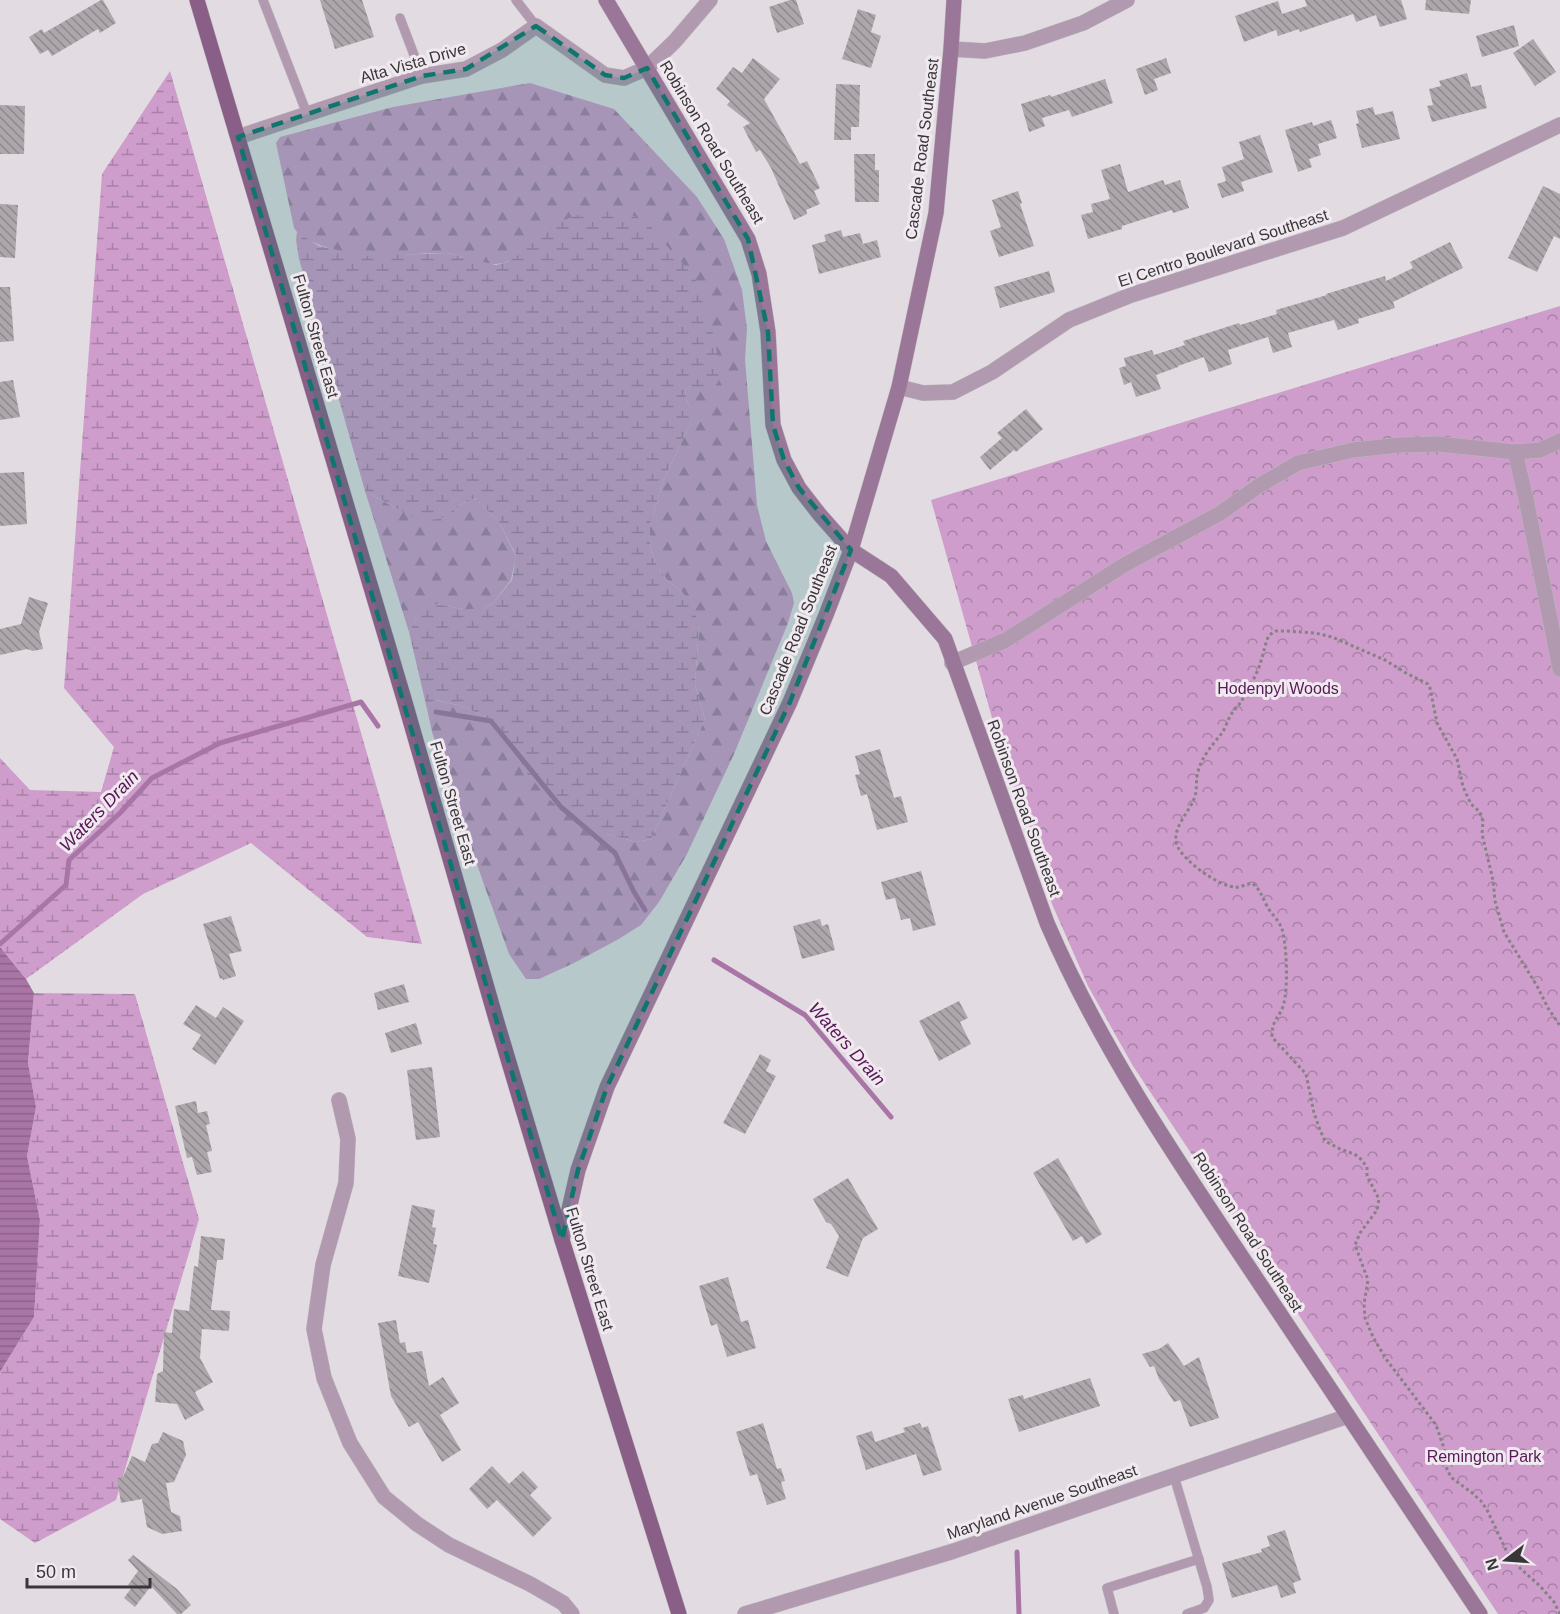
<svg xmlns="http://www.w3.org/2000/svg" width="1560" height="1614" viewBox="0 0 1560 1614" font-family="Arial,sans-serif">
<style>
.forest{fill:url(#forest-firs)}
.wetland{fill:url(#wetland-marsh)}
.park{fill:url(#park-crowns)}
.water{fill:url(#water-rules)}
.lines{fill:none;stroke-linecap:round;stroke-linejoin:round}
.stream{stroke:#a975a6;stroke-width:5}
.building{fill:url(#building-back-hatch)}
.service-casing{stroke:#bdb7bd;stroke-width:10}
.minor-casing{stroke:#bdb7bd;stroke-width:16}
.tertiary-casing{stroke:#bdb7bd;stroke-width:16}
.secondary-casing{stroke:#bdb7bd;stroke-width:16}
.primary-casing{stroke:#bdb7bd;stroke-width:16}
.path{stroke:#858185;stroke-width:3;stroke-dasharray:3 3;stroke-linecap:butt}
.service{stroke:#b199b0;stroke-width:9}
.minor{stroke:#b199b0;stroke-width:15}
.tertiary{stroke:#b199b0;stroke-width:15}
.secondary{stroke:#9a7798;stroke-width:15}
.primary{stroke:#895f87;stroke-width:15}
.marked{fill:#0f766e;fill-opacity:0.2;stroke:#0f766e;stroke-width:4.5;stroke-dasharray:12 8;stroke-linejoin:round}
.labels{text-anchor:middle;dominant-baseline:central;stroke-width:6;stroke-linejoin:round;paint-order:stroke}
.street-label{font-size:16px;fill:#393639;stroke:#f0e9ef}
.park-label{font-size:16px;fill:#591958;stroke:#f0e9ef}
.water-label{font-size:18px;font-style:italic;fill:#571757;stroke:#f0e9ef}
</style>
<defs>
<pattern id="forest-firs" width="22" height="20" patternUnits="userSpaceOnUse" patternTransform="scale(1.5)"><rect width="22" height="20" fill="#ce9dcb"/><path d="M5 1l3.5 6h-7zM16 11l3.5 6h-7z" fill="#a881a6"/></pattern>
<pattern id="wetland-marsh" width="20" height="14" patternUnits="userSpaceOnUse" patternTransform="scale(1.5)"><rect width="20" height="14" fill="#ce9dcb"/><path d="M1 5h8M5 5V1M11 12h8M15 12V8" fill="none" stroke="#a881a6"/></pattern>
<pattern id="park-crowns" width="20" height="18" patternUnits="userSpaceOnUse" patternTransform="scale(1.5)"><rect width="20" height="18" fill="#ce9dcb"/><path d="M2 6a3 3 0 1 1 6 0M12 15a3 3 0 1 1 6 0" fill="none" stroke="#a881a6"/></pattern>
<pattern id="water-rules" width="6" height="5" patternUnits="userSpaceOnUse" patternTransform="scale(1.5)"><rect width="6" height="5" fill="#a975a6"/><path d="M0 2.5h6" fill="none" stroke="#8b6188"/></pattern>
<pattern id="building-back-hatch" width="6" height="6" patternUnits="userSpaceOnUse" patternTransform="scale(1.5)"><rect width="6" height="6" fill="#ada7ac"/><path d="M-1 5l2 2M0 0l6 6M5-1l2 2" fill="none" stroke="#8e898d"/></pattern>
</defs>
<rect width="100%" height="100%" fill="#e2dce2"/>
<g class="forest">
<path d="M 530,83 L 614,109 L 697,197 L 724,239 L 742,290 L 747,329 L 745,359 L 757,505 L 766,541 L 792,593 L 794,603 L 788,623 L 734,754 L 687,854 L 659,902 L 641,925 L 617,940 L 574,963 L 539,979 L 526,979 L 509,954 L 482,879 L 432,732 L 427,709 L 430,704 L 435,700 L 462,706 L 494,721 L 508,740 L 607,834 L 636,842 L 651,839 L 705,719 L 695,685 L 699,628 L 682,592 L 667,580 L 655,562 L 650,544 L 650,525 L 663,481 L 691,423 L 691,411 L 686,397 L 685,389 L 691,386 L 559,222 C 545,234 519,259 503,263 C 484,268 463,254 444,253 C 418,252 391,258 365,256 C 346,254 304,244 294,228 L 276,143 L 280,137 L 393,107 Z"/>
<polygon points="365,491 394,507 458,506 475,498 499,522 516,556 511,580 493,603 483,609 463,609 437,604 416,619 409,632"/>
</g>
<g class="wetland">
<polygon points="170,71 422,944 367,937 251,843 143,894 26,979 0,947 0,758 30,790 101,792 114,747 64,688 102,174"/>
<polygon points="590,210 625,211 647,223 695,278 714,337 721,373 718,382 713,390 704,392 691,386 685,389 686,397 691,411 691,423 663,481 650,525 650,544 655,562 667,580 682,592 693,604 699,628 695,685 705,719 651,839 636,842 607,834 576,821 552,802 528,775 508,740 494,721 462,706 436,700 430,704 427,709 409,632 416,619 424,608 437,604 463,609 483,609 493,603 512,580 516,555 499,522 475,498 458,506 453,513 439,519 420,521 365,491 299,259 296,240 297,232 319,246 365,256 447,253 496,265 507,262 518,255 559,222"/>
<polygon points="34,993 135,994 199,1219 116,1500 35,1543 0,1519 0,1372 34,1317 40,1220 27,1156 36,1107 28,1064"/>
</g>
<polygon class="park" points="1560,306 1560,1614 1498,1614 1133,1066 1088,986 1052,904 994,725 931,500"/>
<polygon class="water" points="0,947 26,979 34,993 28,1063 36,1107 27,1156 40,1220 34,1317 0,1372"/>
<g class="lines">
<g class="stream">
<polyline points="436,712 491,721 561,807 615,853 634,892 645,910"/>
<polyline points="0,944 66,885 69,860 120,813 152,778 220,743 361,702 378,726"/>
<polyline points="714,960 805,1015 891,1117"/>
<polyline points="1017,1552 1019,1614"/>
</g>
</g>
<g class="building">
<polygon points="101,0 103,0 116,23 100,33 98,29 52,56 48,50 40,54 29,37 42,29 44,33"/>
<polygon points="320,0 362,0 374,37 335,49"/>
<polygon points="790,0 796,0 804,24 777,33 769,7"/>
<polygon points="1305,0 1401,0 1407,19 1380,27 1376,15 1356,22 1353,14 1300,32 1299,29 1278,36 1276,30 1244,42 1235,16 1278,1 1282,14 1307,6"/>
<polygon points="1426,0 1471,0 1469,14 1425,10"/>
<polygon points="858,9 876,15 871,32 881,36 871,68 842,59"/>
<polygon points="1514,25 1519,46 1482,57 1476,36"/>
<polygon points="1533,39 1556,72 1535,86 1513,53"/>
<polygon points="753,58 780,79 764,99 800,164 807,161 820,188 814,191 820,204 806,210 807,214 794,220 771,168 760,150 756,152 743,127 750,123 727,105 730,101 716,89 733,67 742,73"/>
<polygon points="1166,58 1171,73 1154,79 1158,90 1145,95 1136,69"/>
<polygon points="1467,73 1471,87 1481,85 1487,108 1432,122 1427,106 1433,105 1429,89 1441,86 1439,81"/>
<polygon points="1105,79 1113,103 1072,117 1069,110 1042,118 1045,126 1029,132 1021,104 1050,95 1051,97"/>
<polygon points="836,84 860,85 859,127 851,127 851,140 834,140"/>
<polygon points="0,105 25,106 24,154 0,154"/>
<polygon points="1373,107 1375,115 1393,111 1400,139 1362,148 1356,124 1359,123 1356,111"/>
<polygon points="1331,120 1337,138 1318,144 1321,155 1309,159 1312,167 1298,172 1285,130 1312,122 1313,126"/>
<polygon points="1260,135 1273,172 1241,182 1244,191 1222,198 1217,184 1226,181 1222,167 1244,159 1239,142"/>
<polygon points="854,154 875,154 875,170 879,170 879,202 855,202"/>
<polygon points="1120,164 1128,192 1163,180 1165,185 1180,180 1189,208 1173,213 1172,210 1122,226 1122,229 1088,239 1081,215 1093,212 1091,204 1110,199 1101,170"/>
<polygon points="1543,186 1560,194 1560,239 1554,236 1537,272 1508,258"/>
<polygon points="1018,191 1022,203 1020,204 1034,246 999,257 990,231 1001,227 992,200"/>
<polygon points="0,204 18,205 15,258 0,257"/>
<polygon points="841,230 843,237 860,233 863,244 877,240 881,257 819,274 812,245 826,241 824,235"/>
<polygon points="1450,242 1463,268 1393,302 1395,308 1358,319 1359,323 1338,330 1334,320 1288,333 1292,347 1273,353 1268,337 1228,350 1232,364 1209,372 1204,357 1178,366 1178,367 1156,375 1161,389 1136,397 1131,382 1124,385 1119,368 1126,366 1124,358 1152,350 1154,355 1185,345 1183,341 1239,323 1240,325 1277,314 1276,310 1327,295 1326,294 1385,276 1386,281 1413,268 1410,262"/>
<polygon points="1049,271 1055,292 1000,308 994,287"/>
<polygon points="0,287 10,287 14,341 0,342"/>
<polygon points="13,380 20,417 0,420 0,382"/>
<polygon points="1026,409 1043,429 1016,452 1014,450 990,470 980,457 1002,438 997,433"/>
<polygon points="24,472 27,524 0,526 0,473"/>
<polygon points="29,597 48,603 39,632 43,649 33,651 27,649 0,655 0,629 21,624"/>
<polygon points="880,749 894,798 901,796 908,822 877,830 867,794 861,796 855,775 860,774 855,756"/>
<polygon points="921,871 936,925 913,931 910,918 901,920 895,898 886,900 881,882"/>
<polygon points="231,916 242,951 229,954 236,976 223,980 222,978 220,979 203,924"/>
<polygon points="820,919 822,926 828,924 835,950 802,959 793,926"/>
<polygon points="404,984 409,1002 378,1010 374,993"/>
<polygon points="959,1001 968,1018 960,1022 971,1044 939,1061 919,1021"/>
<polygon points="196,1005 216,1018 223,1007 244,1021 215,1065 192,1049 201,1035 183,1024"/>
<polygon points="416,1023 422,1044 391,1053 385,1033"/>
<polygon points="760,1054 771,1060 766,1071 776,1076 745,1134 723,1123"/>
<polygon points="432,1067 440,1137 416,1140 407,1070"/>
<polygon points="196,1101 198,1113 207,1111 210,1124 206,1125 212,1151 207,1152 212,1172 197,1175 192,1157 187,1158 175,1106"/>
<polygon points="1058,1158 1102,1234 1086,1244 1082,1236 1073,1241 1033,1173"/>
<polygon points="848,1178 878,1229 863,1238 848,1277 826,1268 839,1236 831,1224 826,1222 813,1199"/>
<polygon points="412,1205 435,1210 432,1227 436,1228 433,1244 437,1245 429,1283 398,1276"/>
<polygon points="201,1236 225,1239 223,1260 217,1260 211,1310 230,1311 229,1331 202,1329 200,1358 213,1382 195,1392 204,1410 185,1420 177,1404 155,1402 157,1374 163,1371 164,1332 172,1333 174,1309 189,1311 194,1266 198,1267"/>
<polygon points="728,1277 741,1322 748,1320 756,1348 727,1357 717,1324 711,1326 699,1286"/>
<polygon points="396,1320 400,1343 405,1342 407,1353 422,1351 429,1386 443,1377 459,1403 440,1415 461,1450 442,1462 418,1422 409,1427 391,1396 378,1323"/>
<polygon points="1168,1343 1184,1366 1199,1357 1219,1418 1190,1427 1180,1400 1174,1402 1159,1379 1154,1366 1150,1367 1142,1354 1159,1349"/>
<polygon points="1090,1378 1100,1406 1019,1432 1008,1399 1023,1395 1024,1399"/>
<polygon points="763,1423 777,1469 781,1468 785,1481 781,1482 786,1499 767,1505 757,1474 750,1476 736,1432"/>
<polygon points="920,1423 922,1428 928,1426 942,1470 923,1476 916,1454 866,1470 856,1436 872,1431 875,1442 905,1432 903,1428"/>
<polygon points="163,1432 183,1441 186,1455 174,1482 166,1483 171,1512 180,1516 182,1531 162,1534 147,1527 142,1499 121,1503 117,1478 123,1477 132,1456 145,1462 152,1444 158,1443"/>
<polygon points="492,1466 509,1484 523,1471 538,1487 530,1495 552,1518 533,1537 497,1500 487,1509 469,1489"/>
<polygon points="1285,1530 1301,1580 1293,1583 1296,1593 1281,1598 1277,1585 1232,1598 1222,1563 1262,1552 1261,1549 1270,1546 1267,1536"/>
<polygon points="133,1555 177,1589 191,1605 181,1614 177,1614 151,1586 135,1607 124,1598 132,1587 128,1585 138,1571 128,1560"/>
</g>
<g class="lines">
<defs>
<g id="service">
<polyline points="263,0 307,114"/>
<polyline points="516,0 536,26"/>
<polyline points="400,18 422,76"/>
<polyline points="1174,1476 1207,1587 1209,1600 1204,1608 1187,1614"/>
<polyline points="1114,1614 1107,1588 1199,1559"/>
</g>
<g id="minor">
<polyline points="951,49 985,51 1025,43 1083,23 1127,0"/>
<polyline points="238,137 422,76 466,69 502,50 536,26 605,75 624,78 647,68 675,41 710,0"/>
<polyline points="899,387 923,393 953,392 992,372 1069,320 1131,295 1343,228 1560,125"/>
<polyline points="339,1100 348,1139 346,1183 323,1265 314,1329 324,1378 350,1443 384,1497 417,1524 449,1545 530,1584 563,1603 572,1614"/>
</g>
<g id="tertiary">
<polyline points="1515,452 1526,499 1560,669"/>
<polyline points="952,663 1006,640 1124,565 1219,514 1257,487 1298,463 1353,450 1400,445 1438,444 1515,452 1540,450 1560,441"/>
<polyline points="745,1614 954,1551 1348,1416"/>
</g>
<g id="secondary">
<path d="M 606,0 L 748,239 L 759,274 L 768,332 L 773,425 L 784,460 L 799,488 L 820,515 L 851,550 L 891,576 L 945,639 L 1047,923 C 1099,1044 1173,1154 1246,1263 C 1324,1380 1403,1497 1480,1614"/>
<polyline points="562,1240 578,1170 607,1087 790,702 826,615 851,550 899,387 936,213 951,49 954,0"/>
</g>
<polyline id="primary" points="197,0 404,699 496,1019 562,1240 679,1614"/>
</defs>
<use href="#service" class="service-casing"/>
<use href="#minor" class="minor-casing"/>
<use href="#tertiary" class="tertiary-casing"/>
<use href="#secondary" class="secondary-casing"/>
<use href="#primary" class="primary-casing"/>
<path class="path" d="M 1560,1614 L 1554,1602 L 1540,1586 L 1520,1568 L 1513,1560 L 1506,1550 L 1487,1510 L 1481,1501 L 1471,1492 L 1452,1478 L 1447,1470 L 1445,1451 L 1436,1425 L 1386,1359 L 1373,1337 L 1365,1318 L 1364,1304 L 1368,1280 L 1355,1245 L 1360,1233 L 1377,1210 L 1379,1199 L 1367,1176 L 1367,1167 L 1359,1157 L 1354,1154 L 1340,1149 L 1325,1141 L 1320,1130 L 1314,1113 L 1306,1074 L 1272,1037 C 1272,1017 1280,1019 1284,1003 C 1288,987 1287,946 1282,929 C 1279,920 1271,914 1267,906 C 1262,897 1261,890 1252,883 C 1246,884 1240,888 1235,887 C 1219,887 1177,857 1176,841 C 1174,826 1189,812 1194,799 C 1198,790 1195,781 1198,772 C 1201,758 1213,744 1222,733 C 1226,727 1228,719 1232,713 C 1235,709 1238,706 1241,702 C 1247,691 1258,673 1261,661 C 1264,652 1265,644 1269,635 L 1276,631 L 1287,631 L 1315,633 L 1332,637 L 1385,660 L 1406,673 L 1428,684 L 1430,688 L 1437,723 L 1457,759 L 1463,787 L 1471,804 L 1480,812 L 1483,821 L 1482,834 L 1493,880 L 1495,901 L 1504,932 L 1537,986 L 1548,1008 L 1560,1026"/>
<use href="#service" class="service"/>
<use href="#minor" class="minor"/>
<use href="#tertiary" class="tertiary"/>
<use href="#secondary" class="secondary"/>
<use href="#primary" class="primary"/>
</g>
<path class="marked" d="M 536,26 L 605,75 L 624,78 L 647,68 L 748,239 L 768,332 L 773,425 L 784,460 L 799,488 L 851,550 L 790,702 L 607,1087 L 578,1170 L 562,1240 L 496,1019 L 238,137 L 422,76 L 466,69 Z"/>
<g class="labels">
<g class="street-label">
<text transform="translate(413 63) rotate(-16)">Alta Vista Drive</text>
<text transform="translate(712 142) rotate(59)">Robinson Road Southeast</text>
<text transform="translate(922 149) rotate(-83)">Cascade Road Southeast</text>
<text transform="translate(1223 248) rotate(-18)">El Centro Boulevard Southeast</text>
<text transform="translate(316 336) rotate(74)">Fulton Street East</text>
<text transform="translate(798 630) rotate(-68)">Cascade Road Southeast</text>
<text transform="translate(453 803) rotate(74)">Fulton Street East</text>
<text transform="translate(1024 808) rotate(70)">Robinson Road Southeast</text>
<text transform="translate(1248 1232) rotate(57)">Robinson Road Southeast</text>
<text transform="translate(590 1269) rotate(73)">Fulton Street East</text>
<text transform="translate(1042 1502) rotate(-19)">Maryland Avenue Southeast</text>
</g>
<g class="park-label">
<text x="1278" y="688">Hodenpyl Woods</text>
<text x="1484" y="1456">Remington Park</text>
</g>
<g class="water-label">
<text transform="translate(99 811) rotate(-46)">Waters Drain</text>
<text transform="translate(847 1044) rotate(48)">Waters Drain</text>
</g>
</g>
<g transform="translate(1506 1560) rotate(253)" stroke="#f0e9ef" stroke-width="4.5" paint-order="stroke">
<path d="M0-4.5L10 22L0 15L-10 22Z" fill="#393639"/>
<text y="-9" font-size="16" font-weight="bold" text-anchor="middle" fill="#393639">N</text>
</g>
<path d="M27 1578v9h123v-9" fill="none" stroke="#393639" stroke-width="3"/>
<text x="36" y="1578" font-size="18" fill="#393639" stroke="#f0e9ef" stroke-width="4.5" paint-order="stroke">50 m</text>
</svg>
